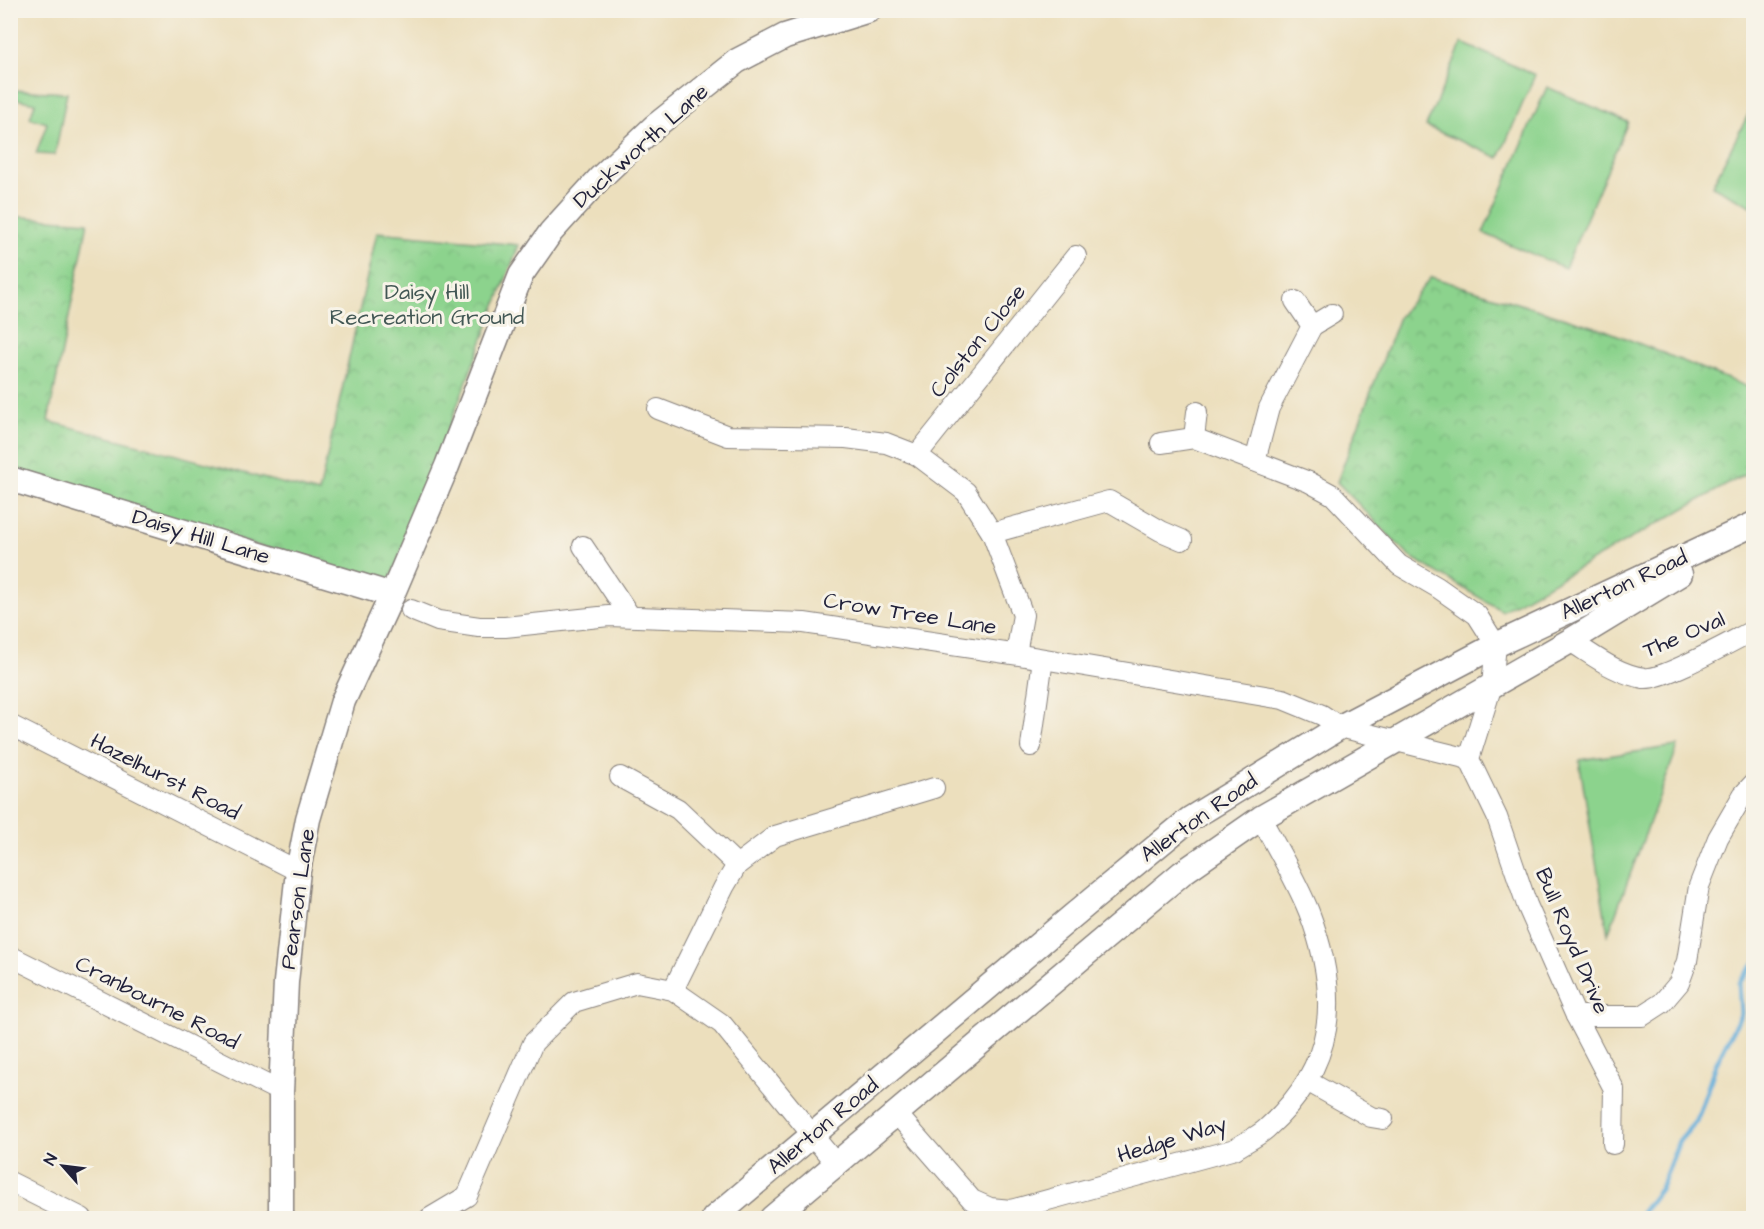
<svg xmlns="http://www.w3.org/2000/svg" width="1764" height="1229" viewBox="0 0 1764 1229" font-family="'Architects Daughter',sans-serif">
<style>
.grass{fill:#8cd38d;stroke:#577a64;stroke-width:1.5}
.park{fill:url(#park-crowns);stroke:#577a64;stroke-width:1.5}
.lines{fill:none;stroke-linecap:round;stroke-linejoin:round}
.stream{stroke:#5fabd8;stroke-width:5}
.minor-casing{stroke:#87807c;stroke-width:22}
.tertiary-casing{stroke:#87807c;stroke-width:27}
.minor{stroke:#fff;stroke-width:20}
.tertiary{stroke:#fff;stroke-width:24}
.labels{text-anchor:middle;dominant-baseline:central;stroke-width:6;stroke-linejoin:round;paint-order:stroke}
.street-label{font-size:22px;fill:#22223b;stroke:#f7f3e8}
.park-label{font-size:22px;fill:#425754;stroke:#f7f3e8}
</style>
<defs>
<pattern id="park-crowns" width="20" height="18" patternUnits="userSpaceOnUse" patternTransform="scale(1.5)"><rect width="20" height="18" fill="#8cd38d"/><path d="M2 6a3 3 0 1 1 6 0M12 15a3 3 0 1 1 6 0" fill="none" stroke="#78b57b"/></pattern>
</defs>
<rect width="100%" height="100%" fill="#f7f3e8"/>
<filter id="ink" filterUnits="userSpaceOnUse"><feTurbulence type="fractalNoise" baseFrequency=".0167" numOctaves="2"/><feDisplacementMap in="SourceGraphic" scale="12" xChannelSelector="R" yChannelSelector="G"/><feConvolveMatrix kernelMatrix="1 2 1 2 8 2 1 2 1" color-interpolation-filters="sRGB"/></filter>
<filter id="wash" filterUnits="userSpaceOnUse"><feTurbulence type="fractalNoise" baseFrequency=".008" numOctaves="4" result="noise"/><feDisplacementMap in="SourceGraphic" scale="24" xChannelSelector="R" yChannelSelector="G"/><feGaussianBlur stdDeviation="1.35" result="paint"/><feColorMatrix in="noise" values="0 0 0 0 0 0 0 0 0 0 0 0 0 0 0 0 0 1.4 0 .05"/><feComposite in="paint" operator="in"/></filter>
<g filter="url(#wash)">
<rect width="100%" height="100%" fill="#ecdfbd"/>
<g class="grass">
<polygon points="1462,43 1535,75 1499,158 1426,126"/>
<polygon points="1547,87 1628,122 1565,268 1483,233"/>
<polygon points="11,90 67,93 55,155 36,154 47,123 30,118 35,103 11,98"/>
<polygon points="1753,105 1753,207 1712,186"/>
<polygon points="1678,746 1608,934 1579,760"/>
</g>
<g class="park">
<polygon points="10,216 88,222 48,421 319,493 377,232 519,245 388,586 11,470"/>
<polygon points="1431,277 1605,330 1753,389 1753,470 1502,611 1409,556 1337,482 1399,317"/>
</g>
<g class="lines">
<polyline class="stream" points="1638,1218 1661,1188 1679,1141 1697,1120 1716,1064 1741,1014 1739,983 1754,964"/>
</g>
</g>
<g filter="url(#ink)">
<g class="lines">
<defs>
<g id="minor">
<polyline points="1312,326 1332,314"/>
<polyline points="658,409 728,436 846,438 886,443 917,455 966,492 992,533 1023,615 1016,654"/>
<polyline points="1194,438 1197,412"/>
<polyline points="1161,443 1194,438 1309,482 1333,495 1399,565 1437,587 1477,615 1496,645 1492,685 1469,759 1497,817 1527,905 1576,1016 1614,1089 1613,1144"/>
<polyline points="917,455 1076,256"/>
<polyline points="1255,461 1269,408 1312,326 1295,301"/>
<polyline points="992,533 1109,501 1161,531 1182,540"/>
<polyline points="583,546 630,616"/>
<polyline points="411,610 438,621 479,627 505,627 609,616 804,623 1026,656 1283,699 1322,715 1340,727 1469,759"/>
<path d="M 1570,641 C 1593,655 1616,674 1644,678 C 1662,681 1734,640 1754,630"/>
<polyline points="10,725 298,871"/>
<polyline points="1031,746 1043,659"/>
<polyline points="620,777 678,809 737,865"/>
<polyline points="10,956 281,1092"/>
<polyline points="673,990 724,887 737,865 775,836 934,788"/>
<polyline points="1576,1016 1642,1016 1662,1003 1679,983 1687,961 1699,886 1718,838 1743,795 1754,783"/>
<polyline points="1307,1081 1371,1117 1383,1119"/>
<path d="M 896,1113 L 972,1200 L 990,1208 L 1011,1210 L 1235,1149 C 1245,1142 1257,1137 1266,1129 C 1337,1066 1341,996 1309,912 C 1297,881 1276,847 1261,818"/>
<polyline points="10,1182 82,1218"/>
<polyline points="430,1218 467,1196 533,1043 574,1002 637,983 673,990 722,1024 836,1164"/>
</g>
<g id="tertiary">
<polyline points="10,479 392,595"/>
<polyline points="281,1218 281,1092 286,982 298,871 308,819 343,701 392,595 447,466 521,275 551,232 600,178 654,127 737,61 785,36 869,10"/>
<polyline points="714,1218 1094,898 1190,819 1340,727 1496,645 1754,524"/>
<polyline points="772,1218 1182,873 1261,818 1570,641 1680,574"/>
</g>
</defs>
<use href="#minor" class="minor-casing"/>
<use href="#tertiary" class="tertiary-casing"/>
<use href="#minor" class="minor"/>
<use href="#tertiary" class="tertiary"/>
</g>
</g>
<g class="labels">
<g class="street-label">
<text transform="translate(641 146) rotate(-42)">Duckworth Lane</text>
<text transform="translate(978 341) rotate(-51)">Colston Close</text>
<text transform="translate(201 537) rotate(17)">Daisy Hill Lane</text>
<text transform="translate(1624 585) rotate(-25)">Allerton Road</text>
<text transform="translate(910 614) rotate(9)">Crow Tree Lane</text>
<text transform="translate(1684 635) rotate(-23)">The Oval</text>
<text transform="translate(165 777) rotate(27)">Hazelhurst Road</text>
<text transform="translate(1199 818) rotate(-35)">Allerton Road</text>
<text transform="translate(298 899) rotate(-82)">Pearson Lane</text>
<text transform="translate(1572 941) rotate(67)">Bull Royd Drive</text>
<text transform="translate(157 1003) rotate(27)">Cranbourne Road</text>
<text transform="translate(823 1126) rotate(-40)">Allerton Road</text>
<text transform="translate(1172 1140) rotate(-17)">Hedge Way</text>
</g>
<g class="park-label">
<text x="427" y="292">Daisy Hill<tspan x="427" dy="25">Recreation Ground</tspan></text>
</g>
</g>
<rect width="1764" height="1229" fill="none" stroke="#f7f3e8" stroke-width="36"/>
<g transform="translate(63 1166) rotate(298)" stroke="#f7f3e8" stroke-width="4.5" paint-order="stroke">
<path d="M0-4.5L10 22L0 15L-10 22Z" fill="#22223b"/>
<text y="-9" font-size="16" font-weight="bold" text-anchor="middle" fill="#22223b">N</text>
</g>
</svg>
